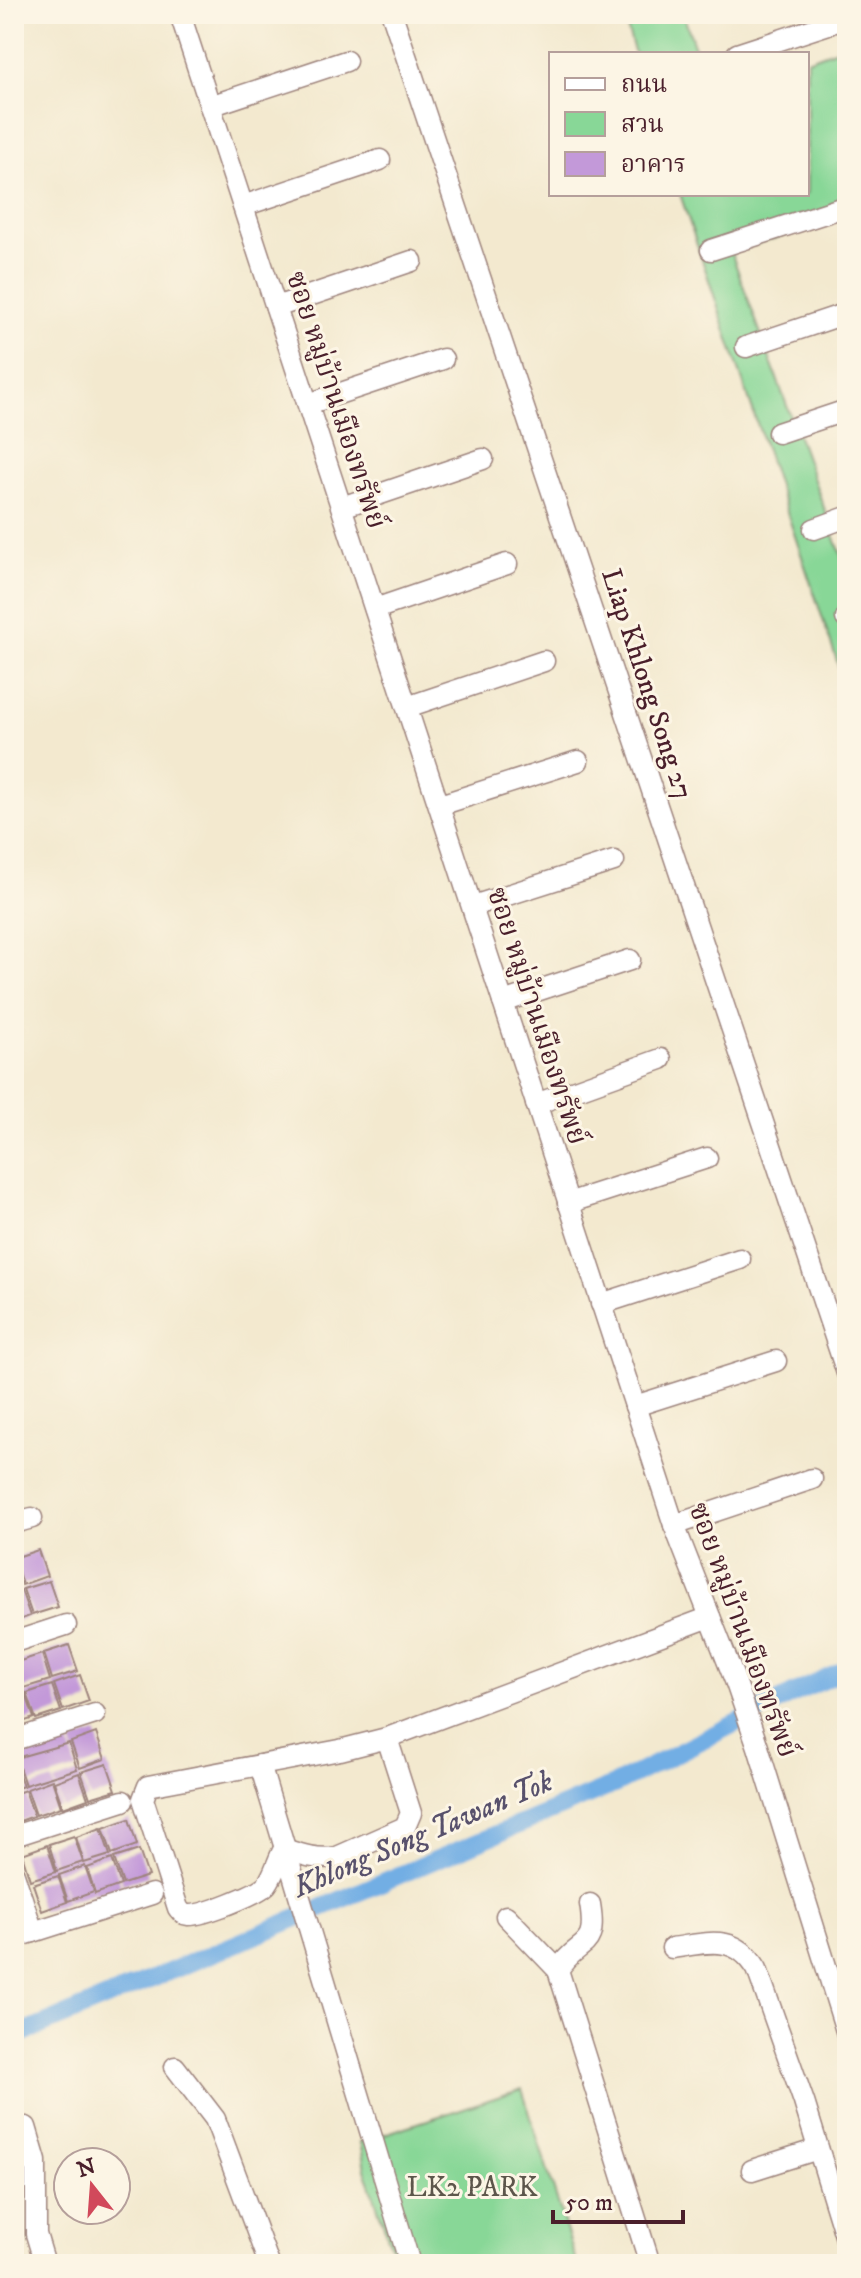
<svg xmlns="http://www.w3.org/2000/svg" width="861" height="2278" viewBox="0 0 861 2278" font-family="'IM FELL DW Pica','Noto Serif Thai',serif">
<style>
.green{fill:#88d797;stroke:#697b61;stroke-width:2}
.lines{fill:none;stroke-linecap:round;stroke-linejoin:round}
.canal{stroke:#72aee4;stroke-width:18}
.building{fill:#c399d9}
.minor-casing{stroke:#9e847d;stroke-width:23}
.minor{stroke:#fff;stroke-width:20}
.labels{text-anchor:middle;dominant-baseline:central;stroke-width:6;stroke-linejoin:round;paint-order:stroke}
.street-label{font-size:28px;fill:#4a1f2b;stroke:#fcf5e5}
.park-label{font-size:28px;fill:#5d564b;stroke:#fcf5e5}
.water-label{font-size:30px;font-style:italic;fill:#58516c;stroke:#fcf5e5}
</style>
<rect width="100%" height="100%" fill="#fcf5e5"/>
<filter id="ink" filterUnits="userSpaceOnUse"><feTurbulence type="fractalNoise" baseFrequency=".0125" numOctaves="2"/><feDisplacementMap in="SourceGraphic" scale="16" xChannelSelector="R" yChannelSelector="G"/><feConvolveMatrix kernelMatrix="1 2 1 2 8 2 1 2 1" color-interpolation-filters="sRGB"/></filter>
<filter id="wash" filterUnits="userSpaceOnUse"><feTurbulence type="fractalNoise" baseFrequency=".006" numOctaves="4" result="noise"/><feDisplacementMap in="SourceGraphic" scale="32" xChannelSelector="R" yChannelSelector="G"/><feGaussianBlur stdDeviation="1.8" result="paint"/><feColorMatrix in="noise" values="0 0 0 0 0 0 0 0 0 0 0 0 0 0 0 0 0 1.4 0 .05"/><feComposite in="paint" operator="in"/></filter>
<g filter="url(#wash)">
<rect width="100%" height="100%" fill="#f3e9cf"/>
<g class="green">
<polygon points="623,14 656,14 657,16 683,14 697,54 635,54"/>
<polygon points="847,45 847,216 731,252 847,571 847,691 680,194 807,194 807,60"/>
<polygon points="522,2089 577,2264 397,2264 365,2169 360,2142"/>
</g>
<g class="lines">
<polyline class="canal" points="14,2037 616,1784 791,1695 847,1669"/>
</g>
<g id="blocks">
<g class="building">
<polygon points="38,1550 47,1576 22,1585 14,1558"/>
<polygon points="49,1581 58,1607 32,1615 23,1589"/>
<polygon points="21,1590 30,1616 14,1622 14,1593"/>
<polygon points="69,1645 78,1671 52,1679 44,1653"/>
<polygon points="42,1654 50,1680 14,1691 14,1663"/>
<polygon points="80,1675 89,1701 63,1710 54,1684"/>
<polygon points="52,1685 61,1711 36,1719 27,1693"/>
<polygon points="25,1692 34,1718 14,1725 14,1696"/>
<polygon points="96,1733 105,1759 80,1768 71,1742"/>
<polygon points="69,1743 77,1769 25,1785 16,1758"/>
<polygon points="14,1760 23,1786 14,1789"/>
<polygon points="107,1764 116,1790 90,1798 81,1772"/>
<polygon points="79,1773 88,1799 63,1808 54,1782"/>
<polygon points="52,1780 61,1807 36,1815 27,1789"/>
<polygon points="25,1790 34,1816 14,1823 14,1794"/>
<polygon points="129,1819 137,1845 112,1854 103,1828"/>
<polygon points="101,1828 110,1855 84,1863 76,1837"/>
<polygon points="74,1836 83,1862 57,1871 49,1844"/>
<polygon points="47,1845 56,1872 30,1880 22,1854"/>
<polygon points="139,1850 148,1876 123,1884 114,1858"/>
<polygon points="112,1859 121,1885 95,1894 87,1868"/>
<polygon points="85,1866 94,1892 68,1901 59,1875"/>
<polygon points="58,1876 67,1902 42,1911 33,1884"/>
</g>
</g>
</g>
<g filter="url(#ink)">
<use href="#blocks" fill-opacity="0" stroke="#9e847d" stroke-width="2"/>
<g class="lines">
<defs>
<g id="minor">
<polyline points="180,14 674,1525 736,1683 758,1747 847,2034"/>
<polyline points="392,14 847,1373"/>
<polyline points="737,54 847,18"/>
<polyline points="210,106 346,61"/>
<polyline points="243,206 380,160"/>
<polyline points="711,250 847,206"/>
<polyline points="276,307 412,261"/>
<polyline points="746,347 847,313"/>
<polyline points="308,404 443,359"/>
<polyline points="778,433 847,410"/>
<polyline points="342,507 483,459"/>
<polyline points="814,529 847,517"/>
<polyline points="375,609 507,564"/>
<polyline points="846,618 847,617"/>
<polyline points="407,707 544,661"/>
<polyline points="440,805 578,761"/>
<polyline points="473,906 614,861"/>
<polyline points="503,1002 630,960"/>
<polyline points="536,1104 661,1059"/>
<polyline points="568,1203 707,1158"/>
<polyline points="601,1304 740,1259"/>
<polyline points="635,1406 776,1361"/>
<polyline points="14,1523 32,1518"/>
<polyline points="674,1525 812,1479"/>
<polyline points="14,1642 66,1625"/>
<path d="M 387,1738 L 411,1813 L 405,1827 L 337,1857 C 317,1860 302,1855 284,1849 C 278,1859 274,1875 267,1884 C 258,1894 202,1916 188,1915 C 182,1914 182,1913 178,1908 L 143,1799 L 148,1786 L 340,1750 L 387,1738 L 710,1617"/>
<polyline points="14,1740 95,1714"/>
<polyline points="260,1765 410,2264"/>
<polyline points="14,1836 123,1801"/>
<polyline points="14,1874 33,1932"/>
<path d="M 590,1904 C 598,1953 579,1937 558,1970 L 650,2264"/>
<polyline points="506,1916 558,1970"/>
<polyline points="14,1938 152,1894"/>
<path d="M 672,1948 C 708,1943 735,1933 757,1969 L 804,2102 L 847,2242"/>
<polyline points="175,2067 215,2119 269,2264"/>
<polyline points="26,2127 36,2161 36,2234 45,2264"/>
<polyline points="752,2170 818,2149"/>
</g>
</defs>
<use href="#minor" class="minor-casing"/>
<use href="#minor" class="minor"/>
</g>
</g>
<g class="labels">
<g class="street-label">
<text transform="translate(336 400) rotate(72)">ซอย หมู่บ้านเมืองทรัพย์</text>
<text transform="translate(647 684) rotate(72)">Liap Khlong Song 27</text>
<text transform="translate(537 1016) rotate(72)">ซอย หมู่บ้านเมืองทรัพย์</text>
<text transform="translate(743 1630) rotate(70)">ซอย หมู่บ้านเมืองทรัพย์</text>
</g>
<g class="park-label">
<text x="472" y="2187">LK2 PARK</text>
</g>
<g class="water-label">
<text transform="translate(423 1835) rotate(-23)">Khlong Song Tawan Tok</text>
</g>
</g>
<rect width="861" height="2278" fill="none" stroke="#fcf5e5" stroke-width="48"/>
<rect x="549" y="52" width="260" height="144" fill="#fcf5e5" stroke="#b59f9b" stroke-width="2"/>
<rect x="565" y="78" width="40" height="12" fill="#ffffff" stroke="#b59f9b" stroke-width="2"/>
<text x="621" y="92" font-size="24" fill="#4a1f2b">ถนน</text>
<rect x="565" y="112" width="40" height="24" fill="#88d797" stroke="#b59f9b" stroke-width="2"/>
<text x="621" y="132" font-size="24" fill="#4a1f2b">สวน</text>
<rect x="565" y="152" width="40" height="24" fill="#c399d9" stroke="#b59f9b" stroke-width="2"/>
<text x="621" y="172" font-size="24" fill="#4a1f2b">อาคาร</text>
<g transform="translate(92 2186) rotate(343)"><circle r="38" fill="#fcf5e5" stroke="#b59f9b" stroke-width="2"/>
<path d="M0-6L14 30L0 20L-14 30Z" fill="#d1495b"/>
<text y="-12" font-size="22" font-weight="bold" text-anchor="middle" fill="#4a1f2b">N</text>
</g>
<path d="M553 2210v12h130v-12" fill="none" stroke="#4a1f2b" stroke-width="4"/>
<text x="565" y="2210" font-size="24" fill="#4a1f2b" stroke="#fcf5e5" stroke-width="6" paint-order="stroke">50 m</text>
</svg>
